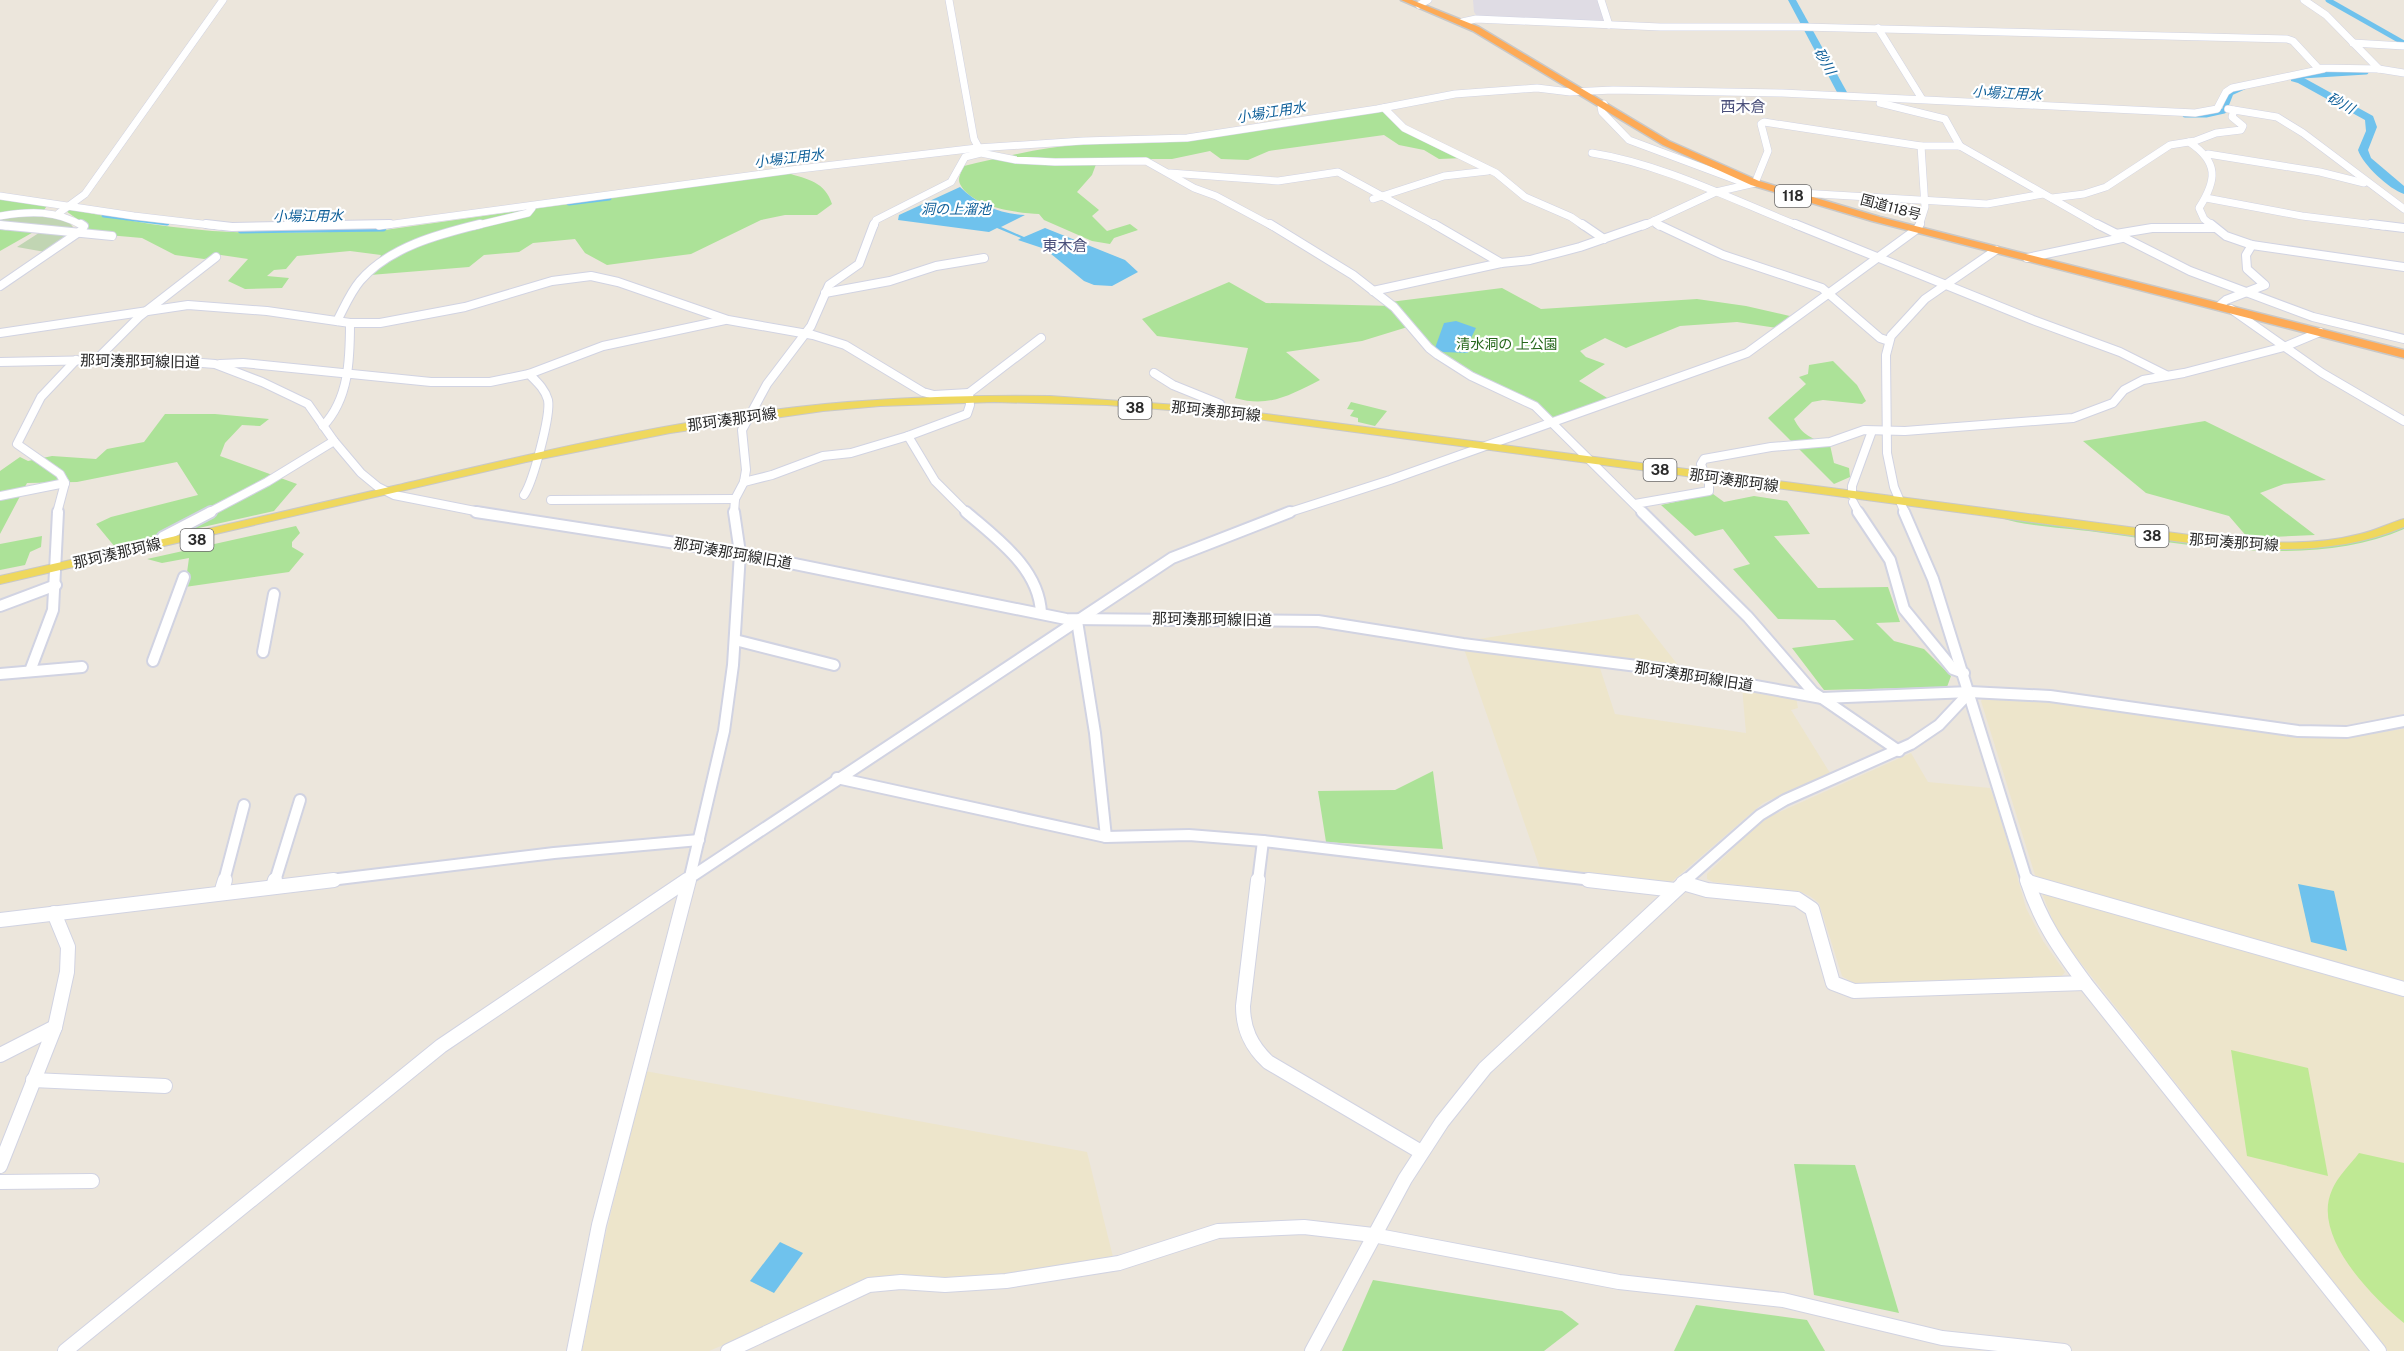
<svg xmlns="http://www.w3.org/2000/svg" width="2404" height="1351" viewBox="0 0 2404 1351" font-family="'Public Sans','Noto Sans JP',sans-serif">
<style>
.industrial{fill:#dfdce4}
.education{fill:#ede5cb}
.green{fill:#ace298}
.cemetery{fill:#c1d5b3}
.pitch{fill:#bfe994}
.water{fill:#6fc2ed}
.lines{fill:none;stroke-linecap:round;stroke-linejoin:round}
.canal-far1{stroke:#6fc2ed;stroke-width:5}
.canal{stroke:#6fc2ed;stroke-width:7}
.river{fill:#6fc2ed;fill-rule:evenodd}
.minor-far3-casing{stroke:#d1d3e2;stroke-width:8}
.minor-far2-casing{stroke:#d1d3e2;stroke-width:10}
.minor-far1-casing{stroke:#d1d3e2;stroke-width:14}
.minor-casing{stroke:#d1d3e2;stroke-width:16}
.major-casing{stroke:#c8c8c8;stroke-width:2}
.highway-casing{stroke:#c8c8c8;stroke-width:3}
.minor-far3{stroke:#fff;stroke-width:7}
.minor-far2{stroke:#fff;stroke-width:8}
.minor-far1{stroke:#fff;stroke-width:10}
.minor{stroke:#fff;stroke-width:14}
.major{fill:#efd85d;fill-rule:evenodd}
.highway{fill:#fdaa56;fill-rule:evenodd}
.labels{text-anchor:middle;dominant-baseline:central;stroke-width:4.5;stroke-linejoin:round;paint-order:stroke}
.far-water-label{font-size:14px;font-style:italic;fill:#0e5f99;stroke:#fff}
.shield{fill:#fff;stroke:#6a6a6a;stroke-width:1.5}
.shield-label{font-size:14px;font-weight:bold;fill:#2a2a2a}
.far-street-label{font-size:14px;fill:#2a2a2a;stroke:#fff}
.far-park-label{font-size:14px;fill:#24661a;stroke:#fff}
.far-quarter-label{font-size:15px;fill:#4a4f7a;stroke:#fff}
.street-label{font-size:15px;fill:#2a2a2a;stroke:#fff}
</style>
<rect width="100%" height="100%" fill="#ece6dc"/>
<polygon class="industrial" points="1473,0 1600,0 1607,24 1478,18 1474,12"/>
<g class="education">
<polygon points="1638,614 1681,669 1597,659 1615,714 1746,733 1742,687 1796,697 1798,708 1791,710 1830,773 1763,803 1669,884 1541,871 1463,646 1466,641"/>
<polygon points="1983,698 2054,701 2333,738 2404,729 2404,1351 2388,1351 2058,934 2035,875 1981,701"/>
<polygon points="1911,753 1928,782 1990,788 1997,805 2026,908 2043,941 2065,972 2060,978 1855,984 1842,976 1819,903 1810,896 1801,892 1713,882 1707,879 1707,874 1762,820"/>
<polygon points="645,1071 1087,1152 1113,1257 1060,1269 954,1279 899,1276 802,1312 709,1351 582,1351 603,1246"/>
</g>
<g class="green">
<path d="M 1383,111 C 1407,134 1433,145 1464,158 L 1439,159 L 1424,150 L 1399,145 L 1384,135 L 1269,151 L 1248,160 L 1221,159 L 1210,151 L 1172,159 L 1098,159 L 1092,175 L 1077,192 L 1099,210 L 1092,216 L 1107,231 L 1130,224 L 1138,230 L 1114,238 L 1110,244 L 1092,241 L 1044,220 L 1039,214 C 1017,213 971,207 960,184 C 957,178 962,171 964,166 C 1002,157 1044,147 1083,144 C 1118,142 1154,145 1189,140 Z"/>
<path d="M 787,173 C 808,179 825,182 832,204 L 817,215 L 785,215 L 761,220 L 691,254 L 644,260 L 607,265 L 585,253 L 575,239 L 533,243 L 519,252 L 484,255 L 469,267 L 370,275 L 381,255 L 350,251 L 297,256 L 286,269 L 274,270 L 267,276 L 289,278 L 282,288 L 245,289 L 228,281 L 248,259 L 221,255 L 204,259 L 175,255 L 142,238 L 85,233 L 87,226 L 66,211 L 69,209 C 123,220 178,230 233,232 C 284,234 335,232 385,230 Z"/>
<polygon points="0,199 47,206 43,211 0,214"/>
<polygon points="0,226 37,230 0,251"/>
<path d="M 1229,282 L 1266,303 L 1393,306 L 1390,302 L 1502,288 L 1541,309 L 1697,299 L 1746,306 L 1794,317 L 1777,328 L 1737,322 L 1680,326 L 1626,348 L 1605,338 L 1580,351 L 1586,357 L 1605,364 L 1579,381 L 1609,399 L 1553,418 C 1498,392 1453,375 1414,325 L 1362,341 L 1286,352 L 1320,380 C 1290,395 1269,408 1235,398 L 1248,348 L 1157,336 L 1142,319 Z"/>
<path d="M 1833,361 L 1857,385 L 1866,401 L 1862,404 L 1823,400 L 1812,402 L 1794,419 C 1802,435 1812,439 1830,445 L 1834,463 L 1849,468 L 1850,477 L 1834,484 L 1768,418 L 1806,384 L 1799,377 L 1808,374 L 1809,365 Z"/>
<polygon points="1351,402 1387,411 1375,426 1358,422 1358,418 1350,416 1354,410 1347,409"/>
<polygon points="165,414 215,414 269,419 260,426 242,425 225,443 220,456 297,484 274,511 115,547 96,524 111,517 198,495 177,462 77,482 27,483 0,534 0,471 20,457 28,461 52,456 96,459 107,449 144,442"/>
<polygon points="2205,421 2326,480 2284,484 2260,493 2315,535 2248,538 2229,516 2146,493 2083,441"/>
<polygon points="1713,494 1724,502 1754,496 1787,501 1810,534 1774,536 1818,588 1888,587 1900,622 1876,623 1894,641 1924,649 1951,676 1947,687 1824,690 1792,648 1854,640 1835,620 1778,619 1733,569 1750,564 1723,529 1695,536 1661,505"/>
<path d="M 2001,518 L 2228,547 L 2358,541 L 2404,527 L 2404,529 C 2312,569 2192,545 2096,532 C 2066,528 2029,527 2001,518 Z"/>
<polygon points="296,526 300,533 292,542 292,547 304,554 289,572 185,587 189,558 162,563 147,559"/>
<polygon points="42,536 41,547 30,552 25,565 0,570 0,544"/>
<polygon points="1433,771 1443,849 1326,842 1318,791 1395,790"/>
<polygon points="1794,1164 1855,1165 1899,1313 1814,1295"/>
<polygon points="1373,1280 1562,1311 1579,1324 1544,1351 1342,1351"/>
<polygon points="1696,1305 1807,1320 1825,1351 1674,1351"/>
</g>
<polygon class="cemetery" points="29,214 65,218 73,227 73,230 45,252 17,247 45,229 0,223 0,219"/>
<g class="pitch">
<polygon points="2231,1050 2308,1068 2328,1176 2247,1156"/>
<path d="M 2359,1153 L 2404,1163 L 2404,1323 C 2372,1297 2311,1236 2332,1190 C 2337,1177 2351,1164 2359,1153 Z"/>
</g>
<g class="water">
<path d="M 960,187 C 978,205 1000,214 1025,215 L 1001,227 L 1024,237 L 1045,228 L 1125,260 L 1138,272 L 1112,286 L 1094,285 L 1084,281 L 1045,249 L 1018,240 L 1021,238 L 997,228 L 989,232 L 898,220 L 899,215 Z"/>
<polygon points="1456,321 1476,328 1470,340 1468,353 1443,352 1435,348 1444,323"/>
<polygon points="2298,884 2334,891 2347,951 2311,942"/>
<polygon points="780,1242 803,1253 774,1293 750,1281"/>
</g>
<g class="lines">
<g class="canal-far1">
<polyline points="2328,0 2404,43"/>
<polyline points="2302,76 2366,72"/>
<polyline points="2185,115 2206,115 2224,111 2231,93 2244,87"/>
<polyline points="569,203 609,198"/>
<polyline points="104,215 167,223"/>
</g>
<polyline class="canal" points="241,230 383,228"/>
<g class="river">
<polygon points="1788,0 1796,0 1848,94 1847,96 1838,94"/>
<path d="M 2294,76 L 2304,78 L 2373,116 L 2377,127 L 2368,150 L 2371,158 L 2404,186 L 2404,194 C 2389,189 2363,165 2358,150 L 2366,131 L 2365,120 L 2298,83 L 2291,81 L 2291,77 Z"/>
</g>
<defs>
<g id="minor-far3">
<polyline points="949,0 974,139 981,152"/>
<polyline points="1601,0 1609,25"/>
<polyline points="2304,0 2326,15 2379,69"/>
<polyline points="1419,5 1428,0"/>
<polyline points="1462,22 1476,19 1660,27 1802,27 2287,39 2293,41 2318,68 2379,69 2404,73"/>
<polyline points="1878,28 1922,99"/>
<polyline points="2353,43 2404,46"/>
<polyline points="1880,103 1945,119 1960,146"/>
<polyline points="1604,104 1601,107 1602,112 1629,140 1747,184"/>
<polyline points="1384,108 1404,128 1496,173 1525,197 1571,217 1584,226"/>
<polyline points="2228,109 2277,117 2303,133 2404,209"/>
<path d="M 2189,142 C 2219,162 2217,180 2199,208 L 2204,219 L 2213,226"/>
<path d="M 1592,153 C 1662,164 1733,200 1799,226"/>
<polyline points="2208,154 2320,172 2364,183"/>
<polyline points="1170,173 1278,181 1338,172 1437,226"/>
<polyline points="1784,192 1987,204 2043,194"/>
<polyline points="0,196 134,216 219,226"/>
<polyline points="2052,198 2084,194 2106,187 2170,145 2195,141 2216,133 2241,130 2243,126 2232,117 2234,110"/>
<polyline points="2206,198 2302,216 2383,226"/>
<polyline points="1373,199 1444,176 1488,171"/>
<polyline points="59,213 85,194 223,0"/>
<path d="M 0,216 C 30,211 56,210 83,226"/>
<polyline points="1654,221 1659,226"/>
<polyline points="0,225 6,226"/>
<polyline points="379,226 791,170 977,148 1083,141 1187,138 1377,109 1455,94 1537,88 1570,92 1613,90 1782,93 2195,113 2217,109 2226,92 2232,88 2323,69"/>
<polyline points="474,226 528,213 532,208"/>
<polyline points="874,226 876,220 951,182 965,157 981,153 1016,160 1055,162 1146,161 1194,188 1216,196 1272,226"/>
<polyline points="1643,226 1716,192 1755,183 1768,151 1761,124 1764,122 1921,146 1960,146 2100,226"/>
<polyline points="1919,226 1925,207 1921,146"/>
</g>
<g id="minor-far2">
<polyline points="206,224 232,227 390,224"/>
<polyline points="1270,224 1353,275 1394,307 1429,348 1438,355 1471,376 1535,406 1643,513"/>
<polyline points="1434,224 1501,263"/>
<polyline points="1582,224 1604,239"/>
<polyline points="1657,224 1723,255 1822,288 1880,338 1889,341"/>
<polyline points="1795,224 2033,320 2120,352 2166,375"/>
<polyline points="2097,224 2190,271 2313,317 2404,339"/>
<polyline points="2211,224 2226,236 2252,245 2404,267"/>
<polyline points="2371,224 2404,228"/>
<polyline points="0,225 112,236"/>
<polyline points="2116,234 2152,228 2214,228"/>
<polyline points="2027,258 2122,238"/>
<polyline points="0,286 82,230 84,226 81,224"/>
<polyline points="1373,291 1501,263 1530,260 1580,247 1646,224"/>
<polyline points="825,293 890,281 936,266 984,258"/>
<polyline points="2219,306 2226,300 2265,285 2247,269 2246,255 2252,245"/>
<polyline points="2231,309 2322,373 2404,421"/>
<path d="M 337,321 C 344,308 350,293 360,281 C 389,247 439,234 480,224"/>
<polyline points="0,333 188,305 267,311 350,323 380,323 465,307 552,281 591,276 618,282 728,320 813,335 845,345 923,392 934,395 969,393"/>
<polyline points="97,359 140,316 216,257"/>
<polyline points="0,362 151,359 215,364 262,382 308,404 334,441 361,473 378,487 394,495 485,513"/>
<polyline points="220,364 243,363 431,382 490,382 529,374 603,346 725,320"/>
<polyline points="1154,373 1173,385 1220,404 1220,411"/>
<path d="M 323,426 C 349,399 350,359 350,323"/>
<polyline points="908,436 935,481 967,513"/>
<polyline points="1705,476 1701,464 1704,459 1771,447 1830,442 1864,430 1905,431 2073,418 2113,403 2124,390 2143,380 2184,373 2284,347 2320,332"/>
<polyline points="744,482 772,475 823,456 851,453 908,436 967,414 970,405 969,393 1041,338"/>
<path d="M 524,495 C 533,482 551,415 548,400 C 545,389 537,382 529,374"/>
<polyline points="1852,495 1852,486 1872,431"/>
<polyline points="0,496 65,483"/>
<polyline points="551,500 735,499"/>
<polyline points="1853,502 1859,513"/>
<polyline points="1635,504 1709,491 1709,482"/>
<polyline points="57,513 65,483 60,474 17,444 41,397 76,360"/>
<polyline points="208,513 267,482 334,441"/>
<polyline points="734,513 735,499 744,482 746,470 742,430 767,384 811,326 829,285 859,264 874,224"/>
<polyline points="1287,513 1390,480 1747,353 1917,229 1920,224"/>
<polyline points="1905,513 1894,487 1887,453 1886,355 1891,336 1925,299 1996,250"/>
</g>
<g id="minor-far1">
<polyline points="476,512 740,553 1066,619 1318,621 1463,644 1661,669 1822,698 1970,692 2050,696 2298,731 2347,732 2404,721"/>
<path d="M 966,512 C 997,539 1039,568 1041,613"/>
<polyline points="1642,512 1748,617 1813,692 1899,751"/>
<polyline points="1858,512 1890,560 1904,609 1953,669 1964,673"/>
<polyline points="1904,512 1933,579 2027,881"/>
<polyline points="158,543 163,537 211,512"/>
<polyline points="0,606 56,585"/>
<polyline points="1077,621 1095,733 1106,837"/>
<polyline points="735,640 834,665"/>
<polyline points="263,652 274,594"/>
<polyline points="153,661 184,577"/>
<polyline points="30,671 53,610 58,512"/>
<polyline points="0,674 82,667"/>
<polyline points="837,778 1106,837 1189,835 1263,841 1600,881"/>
<polyline points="224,881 244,805"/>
<polyline points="275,881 300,800"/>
<polyline points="322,881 554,853 699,840"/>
<polyline points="685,881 1172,558 1290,512"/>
<polyline points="689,881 724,731 733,665 740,553 734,512"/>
<polyline points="1258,881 1263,841"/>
<polyline points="1685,881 1760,815 1785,800 1911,744 1939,725 1970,692"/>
</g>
<g id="minor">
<path d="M 1258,880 L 1243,1006 C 1243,1029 1251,1046 1268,1062 L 1421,1152"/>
<polyline points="1588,880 1675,890"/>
<path d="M 2027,880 C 2040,921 2060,949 2085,983 L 2379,1351"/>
<polyline points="2028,882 2404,989"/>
<polyline points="1683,883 1707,890 1797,899 1812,909 1833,983 1854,991 2085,983"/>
<polyline points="273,887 275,880"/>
<polyline points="221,893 225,880"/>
<polyline points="0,920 334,880"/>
<polyline points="0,1055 55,1027"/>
<polyline points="33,1080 165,1086"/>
<polyline points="0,1166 55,1027 67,972 68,947 54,913"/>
<polyline points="0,1182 92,1181"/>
<polyline points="65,1351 441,1046 687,880"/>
<polyline points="574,1351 599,1225 689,880"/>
<polyline points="728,1351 869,1285 901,1282 945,1285 1006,1281 1119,1263 1218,1231 1304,1227 1373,1235 1619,1282 1783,1300 1942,1338 2064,1351"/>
<polyline points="1312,1351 1405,1179 1442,1122 1485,1068 1687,880"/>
</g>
<path id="major" d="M 1050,396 L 1220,408 L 2220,539 C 2266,543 2314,546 2360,534 C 2375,531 2389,523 2404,519 L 2404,527 C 2345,552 2283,551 2220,547 L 1220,414 L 1107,405 L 994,402 L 880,406 L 823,411 L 670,433 L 526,462 L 0,584 L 0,576 C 133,546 265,516 398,485 C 539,452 681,418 825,404 C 900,397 975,395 1050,396 Z"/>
<polygon id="highway" points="1401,0 1412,0 1479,27 1669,141 1759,181 1880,217 2404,350 2404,358 1872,221 1751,185 1663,145 1473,31"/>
</defs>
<use href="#minor-far3" class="minor-far3-casing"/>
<use href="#minor-far2" class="minor-far2-casing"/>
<use href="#minor-far1" class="minor-far1-casing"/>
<use href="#minor" class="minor-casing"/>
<use href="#major" class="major-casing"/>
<use href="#highway" class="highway-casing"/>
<use href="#minor-far3" class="minor-far3"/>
<use href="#minor-far2" class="minor-far2"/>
<use href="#minor-far1" class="minor-far1"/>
<use href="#minor" class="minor"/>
<use href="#major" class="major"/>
<use href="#highway" class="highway"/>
</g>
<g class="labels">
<g class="far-water-label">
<text transform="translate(1825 61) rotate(61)">砂川</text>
<text transform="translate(2007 93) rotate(3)">小場江用水</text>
<text transform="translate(2341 103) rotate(28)">砂川</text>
<text transform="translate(1271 112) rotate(-9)">小場江用水</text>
<text transform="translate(789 158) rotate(-7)">小場江用水</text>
<text x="956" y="209">洞の上溜池</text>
<text transform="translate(308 216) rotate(-1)">小場江用水</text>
</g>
<g class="shield">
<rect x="1775" y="185" width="36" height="22" rx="4.5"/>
<rect x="1118.5" y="397" width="33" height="22" rx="4.5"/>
<rect x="1643.5" y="459" width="33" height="22" rx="4.5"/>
<rect x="2135.5" y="525" width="33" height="22" rx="4.5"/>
<rect x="180.5" y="529" width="33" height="22" rx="4.5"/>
</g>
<g class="shield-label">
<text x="1793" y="196">118</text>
<text x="1135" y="408">38</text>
<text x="1660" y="470">38</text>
<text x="2152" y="536">38</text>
<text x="197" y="540">38</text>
</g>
<g class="far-street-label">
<text transform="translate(1891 207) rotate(15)">国道118号</text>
</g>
<g class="far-park-label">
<text x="1507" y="344">清水洞の 上公園</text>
</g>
<g class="far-quarter-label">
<text x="1743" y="106">西木倉</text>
<text x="1065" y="245">東木倉</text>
</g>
<g class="street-label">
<text transform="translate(140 361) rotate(1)">那珂湊那珂線旧道</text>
<text transform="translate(1216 411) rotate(6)">那珂湊那珂線</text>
<text transform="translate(732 419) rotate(-8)">那珂湊那珂線</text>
<text transform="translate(1734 480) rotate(8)">那珂湊那珂線</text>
<text transform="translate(2234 542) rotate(4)">那珂湊那珂線</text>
<text transform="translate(117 553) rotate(-13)">那珂湊那珂線</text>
<text transform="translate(733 553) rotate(10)">那珂湊那珂線旧道</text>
<text transform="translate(1212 619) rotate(1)">那珂湊那珂線旧道</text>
<text transform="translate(1694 676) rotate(9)">那珂湊那珂線旧道</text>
</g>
</g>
</svg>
